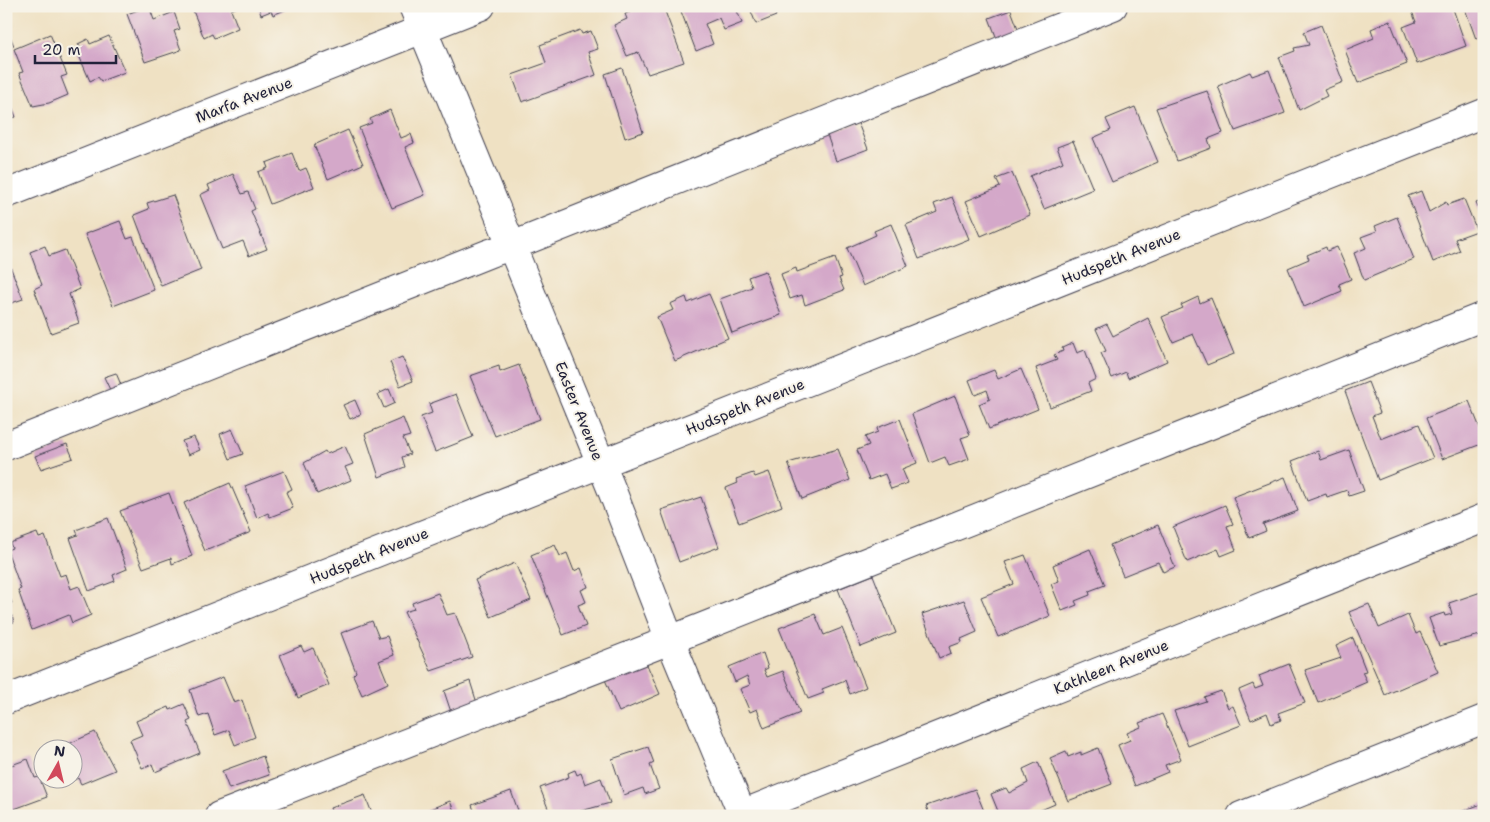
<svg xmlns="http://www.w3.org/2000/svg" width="1490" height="822" viewBox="0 0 1490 822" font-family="'Shantell Sans',sans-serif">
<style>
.building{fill:#d4a8c9}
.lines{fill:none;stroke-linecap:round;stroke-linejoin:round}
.minor-casing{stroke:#413f4f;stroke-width:30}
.minor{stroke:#fff;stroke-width:28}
.labels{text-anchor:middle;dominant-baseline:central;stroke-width:4;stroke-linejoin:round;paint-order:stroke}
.street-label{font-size:15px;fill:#22223b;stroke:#f7f3e8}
</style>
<rect width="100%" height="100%" fill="#f7f3e8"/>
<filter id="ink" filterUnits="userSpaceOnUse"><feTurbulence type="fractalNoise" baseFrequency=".02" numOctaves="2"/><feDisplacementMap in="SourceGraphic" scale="10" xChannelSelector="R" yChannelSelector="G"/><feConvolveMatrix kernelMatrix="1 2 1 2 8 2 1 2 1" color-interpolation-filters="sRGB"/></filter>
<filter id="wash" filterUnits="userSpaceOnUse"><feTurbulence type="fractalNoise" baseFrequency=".0096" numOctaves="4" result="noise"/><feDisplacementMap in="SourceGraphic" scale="20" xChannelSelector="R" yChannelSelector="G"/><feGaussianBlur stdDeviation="1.12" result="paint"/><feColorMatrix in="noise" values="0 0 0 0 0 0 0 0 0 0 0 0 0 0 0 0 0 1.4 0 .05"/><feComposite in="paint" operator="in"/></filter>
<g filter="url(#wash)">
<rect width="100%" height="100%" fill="#efe1c3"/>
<g id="blocks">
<g class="building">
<polygon points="149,6 154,20 174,12 180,29 174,31 181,50 145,62 127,14"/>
<polygon points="191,6 240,6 231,10 238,28 214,38 212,34 204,38"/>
<polygon points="258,6 294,6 273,15 271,11 261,15"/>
<polygon points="644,6 648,6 649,9 654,6 663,6 684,62 648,74 638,52 627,56 614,25 627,19 625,14"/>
<polygon points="679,6 735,6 742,23 724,30 719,18 705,24 713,44 696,51"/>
<polygon points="749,6 772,6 776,16 756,24"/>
<polygon points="1410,6 1452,6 1466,46 1417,64 1403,27 1416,22"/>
<polygon points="1464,6 1484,6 1484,36 1476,39"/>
<polygon points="1011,10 1019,31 997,39 989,18"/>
<polygon points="1390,21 1407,64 1358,83 1345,50 1374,38 1371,29"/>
<polygon points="1321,25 1343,82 1324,90 1327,96 1299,110 1279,57 1295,51 1294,48 1309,45 1304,32"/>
<polygon points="6,26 14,46 6,49"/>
<polygon points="580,30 582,34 591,31 598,49 588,52 596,75 522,102 512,75 546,63 540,45"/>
<polygon points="50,34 67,75 61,77 68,95 49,103 33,106 19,73 23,72 14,49"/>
<polygon points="109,36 125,72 101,81 98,77 90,81 77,51 81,49 78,44 88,39 90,44"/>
<polygon points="622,68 643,132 625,138 605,74"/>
<polygon points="1269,70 1285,113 1235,131 1218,86 1250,72 1252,76"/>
<polygon points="6,91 16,117 6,120"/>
<polygon points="1207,91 1223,133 1208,139 1211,148 1177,161 1156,108"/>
<polygon points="1135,107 1158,162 1112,182 1093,138 1111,130 1106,119"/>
<polygon points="390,110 401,138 411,134 414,143 405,147 425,195 392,208 359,128 372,123 370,119"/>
<polygon points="858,123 868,149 836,161 827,135"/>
<polygon points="348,130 363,164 328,179 314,145"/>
<polygon points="1073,141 1093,189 1044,209 1030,176 1063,162 1057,147"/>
<polygon points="292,153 299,171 306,168 314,187 270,204 258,172 268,168 266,163"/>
<polygon points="1012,173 1030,215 981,236 966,201 1000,187 996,179"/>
<polygon points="233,174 242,194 248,192 255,209 251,211 267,249 249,256 243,241 222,249 200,195 210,190 208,185"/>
<polygon points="1421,191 1429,212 1446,202 1447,205 1464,199 1477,231 1455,239 1460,251 1433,262 1408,196"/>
<polygon points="173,195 201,270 161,286 134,215 149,209 147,203"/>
<polygon points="952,197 969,239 919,259 906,225 937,212 934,204"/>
<polygon points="1484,200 1484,221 1476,203"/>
<polygon points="1397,217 1414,259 1364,280 1354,253 1366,248 1361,237 1377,231 1375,226"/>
<polygon points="120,221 127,239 133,237 154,290 113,306 85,234"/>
<polygon points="891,224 908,266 863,286 847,248 876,235 874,231"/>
<polygon points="45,246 49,256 65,250 80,289 69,294 79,323 51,333 34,289 42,285 30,252"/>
<polygon points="1326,247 1327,251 1337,247 1351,279 1339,284 1342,291 1304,307 1288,268 1309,259 1307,255"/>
<polygon points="835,258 842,277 839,278 844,290 805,305 802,295 790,299 781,274 796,268 797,272"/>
<polygon points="10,266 23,299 6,305 6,268"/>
<polygon points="765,271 781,315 732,333 720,299 752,287 748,277"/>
<polygon points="709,294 728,338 675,361 657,317 673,310 670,304 686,297 688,303"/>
<polygon points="1198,297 1200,303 1211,298 1234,354 1207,365 1193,334 1173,342 1162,317 1183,308 1181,305"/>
<polygon points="1148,318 1167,361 1128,378 1126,372 1112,378 1101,353 1106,351 1096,329 1107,324 1113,336"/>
<polygon points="1073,343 1077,353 1085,350 1096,379 1088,383 1091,391 1050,407 1036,368 1057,360 1054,355 1063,351 1062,348"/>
<polygon points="402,357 413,381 400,386 390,362"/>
<polygon points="519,365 540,419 495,436 470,376 499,366 500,372"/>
<polygon points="1021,369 1038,409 989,429 979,404 990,399 987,390 975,395 969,380 994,370 998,379"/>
<polygon points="116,373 122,387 111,392 104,377"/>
<polygon points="1368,382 1380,413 1372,416 1381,439 1419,424 1433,458 1378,480 1345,391"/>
<polygon points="389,389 395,403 384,408 378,394"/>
<polygon points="456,394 473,437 435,452 421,417 432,413 429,404"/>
<polygon points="955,396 970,435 961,438 969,459 949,466 945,457 930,463 912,414"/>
<polygon points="355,400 361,414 350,419 343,405"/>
<polygon points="1469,401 1484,438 1484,443 1442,459 1426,418"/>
<polygon points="403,418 410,436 403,438 410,454 402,457 405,467 379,477 365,434"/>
<polygon points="900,419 917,463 902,469 908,483 891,489 885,474 869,480 857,450 869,445 865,437 878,432 877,428"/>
<polygon points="232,429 243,454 230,459 220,434"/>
<polygon points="194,437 200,450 188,455 182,441"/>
<polygon points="67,444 73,458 41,469 35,456"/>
<polygon points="345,446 353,464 345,467 351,480 317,494 304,463 325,451 327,454"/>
<polygon points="838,449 850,480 802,499 788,463"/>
<polygon points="1349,450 1364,491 1349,496 1347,490 1327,497 1326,494 1307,501 1292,461 1318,451 1321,460"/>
<polygon points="284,471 292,489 286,492 293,508 270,517 268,513 257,518 245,486"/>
<polygon points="769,472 782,506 739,523 726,488 738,483 736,479 753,473 755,477"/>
<polygon points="1285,477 1298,511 1263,524 1266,531 1249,538 1233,497"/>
<polygon points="230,483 251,532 205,551 184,503"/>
<polygon points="169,493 192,556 172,564 171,558 143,568 120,511"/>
<polygon points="701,497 719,547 679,562 661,510"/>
<polygon points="1225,505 1233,524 1227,526 1236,550 1221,556 1218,549 1187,562 1173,527"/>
<polygon points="108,518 127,569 113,575 115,581 89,591 70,538 78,535 76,530"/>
<polygon points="1158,525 1175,567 1163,572 1158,562 1123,576 1110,545"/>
<polygon points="37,533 39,538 45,536 60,576 66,574 71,589 79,586 91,615 72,623 69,615 32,630 18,590 21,589 7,550 12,548 10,543"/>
<polygon points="555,545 560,556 567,553 574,571 581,568 588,587 581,590 586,602 578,605 586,626 563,635 531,555"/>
<polygon points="1090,549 1105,585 1089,591 1090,595 1075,601 1077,605 1062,611 1051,584 1059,581 1053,565"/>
<polygon points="1025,555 1050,616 998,637 981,597 1014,584 1005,562"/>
<polygon points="515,563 531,600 491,617 475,580"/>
<polygon points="873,575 896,633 861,647 838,589"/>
<polygon points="6,588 12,603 8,605 14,622 6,625"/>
<polygon points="1481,592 1484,600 1484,634 1439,646 1429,618 1444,613 1445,616 1452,614 1449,603"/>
<polygon points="438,593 447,615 455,613 472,657 431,671 404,612 414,609 412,603"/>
<polygon points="964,600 977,632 961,639 962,642 949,647 951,653 939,658 922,614"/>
<polygon points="1369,604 1379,628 1408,615 1416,634 1420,632 1438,672 1385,695 1349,612"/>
<polygon points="815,614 824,635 842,628 866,687 850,694 845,680 822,689 824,693 808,699 779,628"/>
<polygon points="372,621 379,638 387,636 394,655 379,661 388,683 362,695 353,675 356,672 341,633"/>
<polygon points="1353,638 1366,671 1362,672 1367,682 1318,703 1305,670 1341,658 1336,646"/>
<polygon points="301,646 304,652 313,648 329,685 298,698 280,655"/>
<polygon points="763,653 768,668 764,670 767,677 783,671 800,713 764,728 757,709 750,712 740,689 750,685 747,676 735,682 729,667"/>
<polygon points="644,658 660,694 619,712 603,675"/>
<polygon points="1289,664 1305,703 1278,713 1281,720 1271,724 1267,713 1251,720 1239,690 1253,684 1255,689 1263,686 1259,676"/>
<polygon points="223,677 234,703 242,700 255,737 235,745 229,730 215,735 208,714 199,717 190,690"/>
<polygon points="470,681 477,703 451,712 444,691"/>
<polygon points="1221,691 1228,708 1233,706 1241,725 1188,746 1174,711 1206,701 1204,697"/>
<polygon points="184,704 191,720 187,722 200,753 155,772 152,764 142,768 130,740 142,735 136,721 169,707 170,710"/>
<polygon points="1162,714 1181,759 1165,765 1168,772 1135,786 1118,745 1130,740 1127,733 1141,727 1139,723"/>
<polygon points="95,732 115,770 81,784 78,778 66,783 64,780 72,780 72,750 65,750 64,746"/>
<polygon points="648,747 654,763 650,765 659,789 645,794 643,788 624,795 612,759"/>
<polygon points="1098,748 1112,784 1068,801 1050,758 1066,751 1068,757 1081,752 1081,755"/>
<polygon points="263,756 269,775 229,789 222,771"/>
<polygon points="28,759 35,778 39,777 47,797 6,812 6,767"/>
<polygon points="1038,762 1055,804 1027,816 1015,816 1014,813 1008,816 1000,816 991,794 1006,788 1009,793 1028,783 1023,769"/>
<polygon points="575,770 577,775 581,773 585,784 601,778 610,803 574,813 575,816 551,816 540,788 569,777 568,773"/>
<polygon points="975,789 986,816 930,816 926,806"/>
<polygon points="511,791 520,816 476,816 472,805"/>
<polygon points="365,795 373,816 333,816 330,808"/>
<polygon points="450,801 456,816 413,816"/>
<polygon points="1484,803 1484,816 1450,816"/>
</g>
</g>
</g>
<g filter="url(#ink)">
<use href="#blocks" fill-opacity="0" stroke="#413f4f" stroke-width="1"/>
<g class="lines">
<defs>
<g id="minor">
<polyline points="413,6 611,488 670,640 743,816"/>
<polyline points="6,194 481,6"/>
<polyline points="6,446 490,253 512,246 1113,6"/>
<polyline points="6,700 1484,113"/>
<polyline points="219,816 670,640 1484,316"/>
<polyline points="737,816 1484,518"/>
<polyline points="1241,816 1484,719"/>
</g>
</defs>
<use href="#minor" class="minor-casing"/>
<use href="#minor" class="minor"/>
</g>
</g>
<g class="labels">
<g class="street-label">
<text transform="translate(244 100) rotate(-21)">Marfa Avenue</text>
<text transform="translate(1121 257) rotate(-22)">Hudspeth Avenue</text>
<text transform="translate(745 407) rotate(-22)">Hudspeth Avenue</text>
<text transform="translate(579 411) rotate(68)">Easter Avenue</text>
<text transform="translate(369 556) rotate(-22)">Hudspeth Avenue</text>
<text transform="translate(1111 667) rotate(-22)">Kathleen Avenue</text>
</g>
</g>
<rect width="1490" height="822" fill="none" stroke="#f7f3e8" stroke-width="25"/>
<g transform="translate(58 764) rotate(8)"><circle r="24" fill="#f7f3e8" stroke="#a29fa3"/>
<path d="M0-4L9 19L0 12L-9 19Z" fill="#d1495b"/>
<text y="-8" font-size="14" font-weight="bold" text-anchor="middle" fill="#22223b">N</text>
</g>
<path d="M35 55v8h81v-8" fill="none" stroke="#22223b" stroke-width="2.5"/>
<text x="42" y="55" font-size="15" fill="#22223b" stroke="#f7f3e8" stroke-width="4" paint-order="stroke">20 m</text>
</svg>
